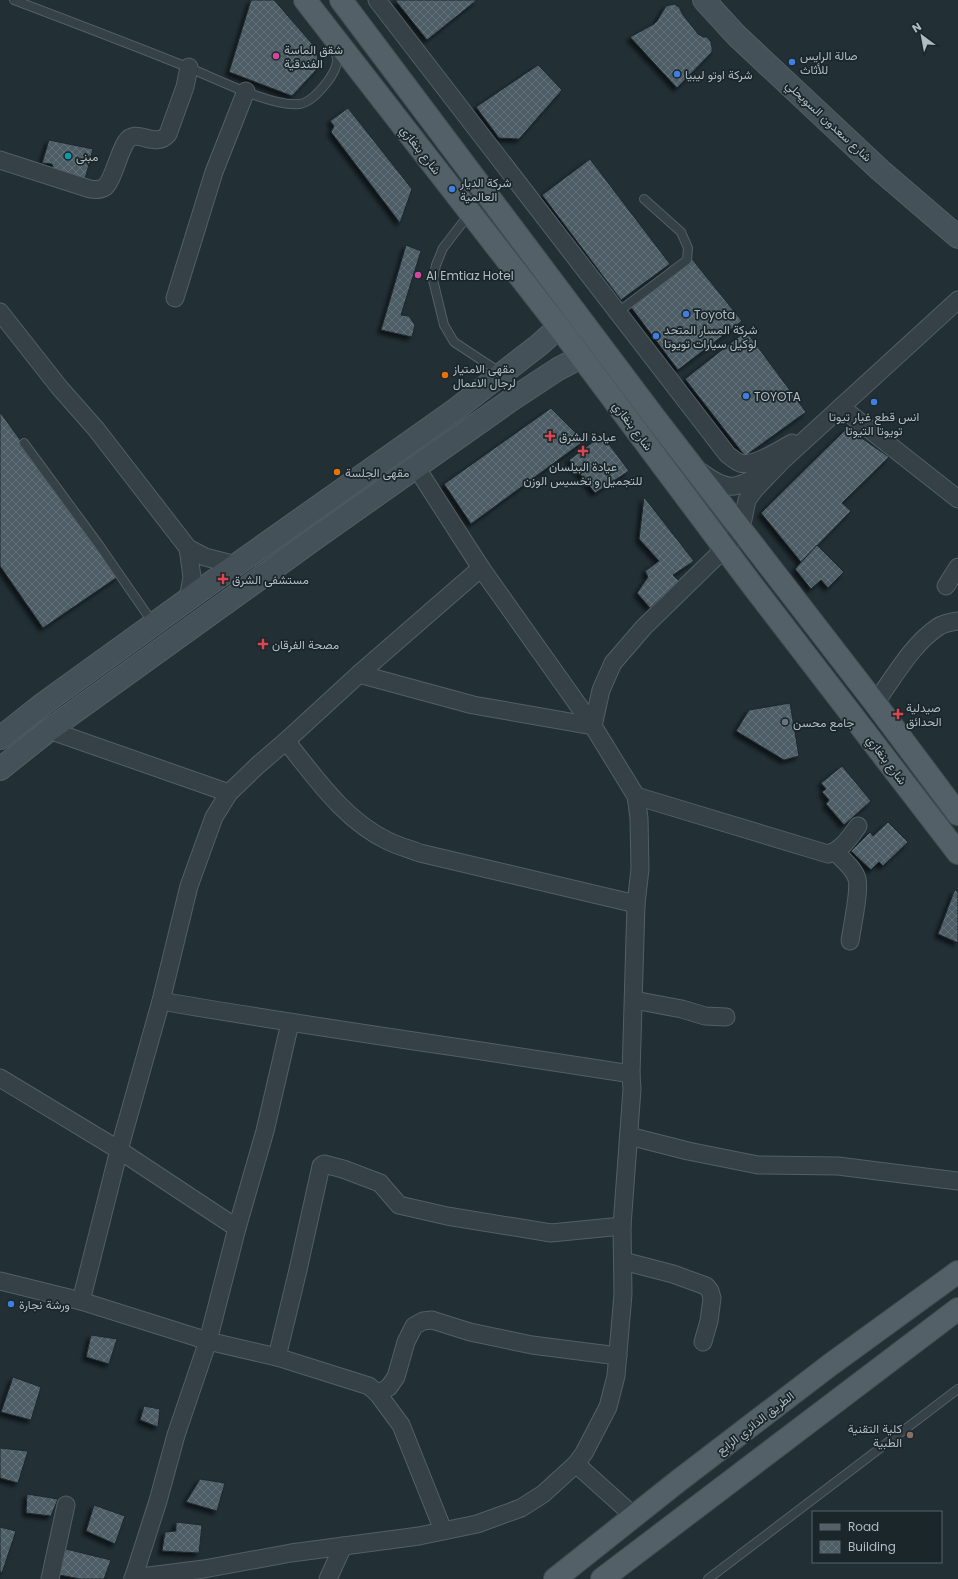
<svg xmlns="http://www.w3.org/2000/svg" width="958" height="1579" viewBox="0 0 958 1579" font-family="Poppins,Vazirmatn,sans-serif">
<style>
.building{fill:url(#building-cross-hatch);stroke:#1d282d;filter:url(#shadow)}
.lines{fill:none;stroke-linecap:round;stroke-linejoin:round}
.service-casing{stroke:#535f64;stroke-width:10}
.minor-casing{stroke:#535f64;stroke-width:19}
.secondary-casing{stroke:#535f64;stroke-width:24}
.primary-casing{stroke:#424d53;stroke-width:24}
.service{stroke:#364147;stroke-width:8}
.minor{stroke:#364147;stroke-width:17}
.secondary{stroke:#445159;stroke-width:22}
.primary{stroke:#536067;stroke-width:22}
.hotel-dot{fill:#d1479c;stroke:#1b262b;stroke-width:1.5}
.shop-dot{fill:#3f7fe0;stroke:#1b262b;stroke-width:1.5}
.culture-dot{fill:#0f9aa8;stroke:#1b262b;stroke-width:1.5}
.food-dot{fill:#e8710a;stroke:#1b262b;stroke-width:1.5}
.health-dot{fill:#e0444e;stroke:#1b262b;stroke-width:1.5}
.worship-dot{fill:#6b7280;stroke:#1b262b;stroke-width:1.5}
.education-dot{fill:#8d6e63;stroke:#1b262b;stroke-width:1.5}
.labels{text-anchor:middle;dominant-baseline:central;stroke-width:3.5;stroke-linejoin:round;paint-order:stroke}
.poi-label{font-size:12px;fill:#b0bcc3;stroke:#1b262b;text-anchor:start}
.street-label{font-size:12px;fill:#b0bcc3;stroke:#1b262b}
</style>
<defs>
<pattern id="building-cross-hatch" width="8" height="8" patternUnits="userSpaceOnUse"><rect width="8" height="8" fill="#4e5d65"/><path d="M0 0l8 8M0 8l8-8" fill="none" stroke="#657279"/></pattern>
<filter id="shadow"><feDropShadow dx="-3.5" dy="3.5" stdDeviation="2" flood-color="#0009"/></filter>
</defs>
<rect width="100%" height="100%" fill="#223036"/>
<g class="building">
<polygon points="251,0 274,0 315,47 320,66 292,96 229,72"/>
<polygon points="395,0 477,0 427,40"/>
<polygon points="674,4 679,7 683,15 698,34 703,37 707,37 711,42 712,48 712,52 677,88 630,37 654,24 657,21 666,6"/>
<polygon points="538,65 562,90 519,139 499,138 476,107"/>
<polygon points="348,108 412,189 400,223 331,132 334,126 330,121"/>
<polygon points="49,140 93,149 85,179 54,169 52,164 42,163"/>
<polygon points="590,159 670,264 621,300 542,195"/>
<polygon points="406,245 421,251 401,315 409,316 415,325 412,337 381,330"/>
<polygon points="692,259 742,321 678,370 630,306"/>
<polygon points="746,331 806,412 745,456 685,379"/>
<polygon points="551,408 584,441 471,524 444,484"/>
<polygon points="0,412 119,576 43,628 0,566"/>
<polygon points="847,428 889,457 842,503 851,511 801,562 761,513"/>
<polygon points="602,435 629,471 595,493 569,460"/>
<polygon points="644,497 694,561 673,575 679,581 650,608 637,593 648,577 645,571 659,561 639,539"/>
<polygon points="817,545 844,572 828,588 821,580 811,589 795,569"/>
<polygon points="790,703 799,756 784,760 736,731 749,710"/>
<polygon points="842,766 871,801 844,825 826,804 829,800 822,792 826,789 821,783"/>
<polygon points="888,822 908,842 883,866 879,862 871,870 851,851 870,832 873,836"/>
<polygon points="955,889 958,893 958,943 938,934"/>
<polygon points="91,1335 117,1339 109,1364 86,1357"/>
<polygon points="13,1377 41,1387 31,1420 1,1412"/>
<polygon points="144,1406 160,1409 158,1427 140,1420"/>
<polygon points="0,1448 28,1451 18,1483 0,1478"/>
<polygon points="200,1479 225,1483 217,1511 186,1502"/>
<polygon points="27,1494 58,1499 51,1516 26,1513"/>
<polygon points="94,1505 125,1516 115,1544 86,1531"/>
<polygon points="176,1522 202,1525 199,1553 162,1551 165,1532 176,1531"/>
<polygon points="0,1527 16,1531 2,1573 0,1572"/>
<polygon points="66,1549 111,1560 104,1579 80,1579 55,1574"/>
</g>
<g class="lines">
<defs>
<g id="service">
<path d="M 14,0 C 72,22 130,44 187,67 C 215,78 271,107 299,104 C 313,103 337,74 337,60 C 337,56 335,52 334,48"/>
<polyline points="470,213 443,248 436,265 433,280 444,325 454,342 501,373"/>
<polyline points="618,312 687,260 688,248 681,232 644,199"/>
<polyline points="24,443 99,545 153,623"/>
<polyline points="708,1579 958,1389"/>
</g>
<g id="minor">
<path d="M 377,0 L 727,454 C 731,457 735,461 740,463 C 754,467 780,450 792,443"/>
<path d="M 0,160 L 90,189 C 95,190 100,190 105,187 C 113,180 119,152 126,142 C 136,126 155,150 168,134 L 185,87 L 189,67"/>
<polyline points="175,298 214,172 246,91"/>
<polyline points="0,312 59,387 96,429 188,548 205,557 236,565"/>
<polyline points="841,407 958,499"/>
<path d="M 701,472 C 728,492 736,490 764,472"/>
<polyline points="188,548 192,577 188,600"/>
<polyline points="946,586 958,567"/>
<polyline points="359,674 473,705 593,726 601,690 613,663 644,627 725,548 741,529 747,500 755,489 783,460 958,300"/>
<path d="M 875,703 C 893,679 912,644 938,627 C 944,623 951,622 958,621"/>
<polyline points="49,730 229,793"/>
<path d="M 286,741 C 316,778 344,820 388,841 C 398,846 410,849 420,853 L 636,904"/>
<path d="M 636,796 L 828,854 C 842,850 850,837 858,826"/>
<path d="M 835,852 C 843,860 854,868 857,879 C 860,891 852,927 850,941"/>
<polyline points="634,1000 682,1009 705,1016 726,1017"/>
<path d="M 161,1001 C 317,1028 474,1049 631,1074"/>
<polyline points="0,1078 119,1150 237,1228"/>
<polyline points="629,1136 688,1151 758,1165 838,1166 958,1181"/>
<polyline points="623,1261 673,1274 706,1286 710,1291 712,1298 709,1321 703,1342"/>
<polyline points="0,1281 81,1301 208,1341 277,1357 369,1386 378,1394 401,1425 443,1530"/>
<polyline points="81,1301 119,1150 161,1001 189,886 214,817 229,793 257,766 286,741 359,674 481,568"/>
<polyline points="277,1357 298,1270 321,1166 324,1164 343,1169 380,1183 399,1205 447,1216 551,1233 622,1226"/>
<polyline points="378,1394 389,1387 396,1377 406,1342 414,1326 423,1321 432,1320 470,1332 532,1345 618,1356"/>
<polyline points="576,1464 626,1509 633,1518"/>
<polyline points="133,1578 204,1569 291,1553 419,1536 477,1524 521,1508 543,1494 576,1464 584,1453 608,1407 616,1376 623,1294 622,1226 632,1089 631,1074 636,904 640,869 639,818 636,796 593,726 481,568 416,467"/>
<polyline points="50,1579 66,1505"/>
<polyline points="133,1579 158,1501 176,1435 208,1341 237,1228 265,1131 290,1023"/>
<polyline points="328,1579 343,1546"/>
</g>
<g id="secondary">
<polyline points="704,0 736,35 880,170 958,237"/>
<polyline points="0,738 43,704 212,582 455,410 539,345 559,327"/>
<polyline points="0,769 49,730 317,537 511,400 558,369 581,357"/>
</g>
<g id="primary">
<polyline points="305,0 559,327 752,585 958,853"/>
<polyline points="341,0 655,418 875,703 958,814"/>
<polyline points="555,1579 677,1482 830,1365 958,1272"/>
<polyline points="602,1579 958,1309"/>
</g>
</defs>
<use href="#service" class="service-casing"/>
<use href="#minor" class="minor-casing"/>
<use href="#secondary" class="secondary-casing"/>
<use href="#primary" class="primary-casing"/>
<use href="#service" class="service"/>
<use href="#minor" class="minor"/>
<use href="#secondary" class="secondary"/>
<use href="#primary" class="primary"/>
</g>
<g class="hotel-dot">
<circle cx="276" cy="56" r="4"/>
<circle cx="418" cy="275" r="4"/>
</g>
<g class="shop-dot">
<circle cx="792" cy="62" r="4"/>
<circle cx="677" cy="74" r="4"/>
<circle cx="452" cy="189" r="4"/>
<circle cx="686" cy="314" r="4"/>
<circle cx="656" cy="336" r="4"/>
<circle cx="746" cy="396" r="4"/>
<circle cx="874" cy="402" r="4"/>
<circle cx="11" cy="1304" r="4"/>
</g>
<circle class="culture-dot" cx="68" cy="156" r="4"/>
<g class="food-dot">
<circle cx="445" cy="375" r="4"/>
<circle cx="337" cy="472" r="4"/>
</g>
<g class="health-dot">
<path d="M548 430h4v4h4v4h-4v4h-4v-4h-4v-4h4z"/>
<path d="M581 445h4v4h4v4h-4v4h-4v-4h-4v-4h4z"/>
<path d="M221 573h4v4h4v4h-4v4h-4v-4h-4v-4h4z"/>
<path d="M261 638h4v4h4v4h-4v4h-4v-4h-4v-4h4z"/>
<path d="M896 708h4v4h4v4h-4v4h-4v-4h-4v-4h4z"/>
</g>
<circle class="worship-dot" cx="785" cy="722" r="4"/>
<circle class="education-dot" cx="910" cy="1435" r="4"/>
<g class="labels">
<g class="poi-label">
<text x="284" y="49">شقق الماسة<tspan x="284" dy="14">الفندقية</tspan></text>
<text x="800" y="55">صالة الرايس<tspan x="800" dy="14">للأثاث</tspan></text>
<text x="685" y="74">شركة اوتو ليبيا</text>
<text x="76" y="156">مبنى</text>
<text x="460" y="182">شركة الديار<tspan x="460" dy="14">العالمية</tspan></text>
<text x="426" y="275">Al Emtiaz Hotel</text>
<text x="694" y="314">Toyota</text>
<text x="664" y="329">شركة المسار المتحد<tspan x="664" dy="14">لوكيل سيارات تويوتا</tspan></text>
<text x="453" y="368">مقهى الامتياز<tspan x="453" dy="14">لرجال الاعمال</tspan></text>
<text x="754" y="396">TOYOTA</text>
<text x="874" y="416" text-anchor="middle">انس قطع غيار تيوتا<tspan x="874" dy="14">تويوتا التيوتا</tspan></text>
<text x="559" y="436">عيادة الشرق</text>
<text x="583" y="466" text-anchor="middle">عيادة البيلسان<tspan x="583" dy="14">للتجميل و تخسيس الوزن</tspan></text>
<text x="345" y="472">مقهى الجلسة</text>
<text x="232" y="579">مستشفى الشرق</text>
<text x="272" y="644">مصحة الفرقان</text>
<text x="906" y="707">صيدلية<tspan x="906" dy="14">الحدائق</tspan></text>
<text x="793" y="722">جامع محسن</text>
<text x="19" y="1304">ورشة نجارة</text>
<text x="902" y="1428" text-anchor="end">كلية التقنية<tspan x="902" dy="14">الطبية</tspan></text>
</g>
<g class="street-label">
<text transform="translate(829 121) rotate(43)">شارع سعدون السويحلي</text>
<text transform="translate(421 150) rotate(52)">شارع بنغازي</text>
<text transform="translate(633 426) rotate(53)">شارع بنغازي</text>
<text transform="translate(887 760) rotate(53)">شارع بنغازي</text>
<text transform="translate(755 1423) rotate(-38)">الطريق الدائري الرابع</text>
</g>
</g>
<rect x="812" y="1511" width="130" height="52" fill="#1b262b" stroke="#576268"/>
<rect x="820" y="1524" width="20" height="6" fill="#536067" stroke="#576268"/>
<text x="848" y="1531" font-size="12" fill="#b0bcc3">Road</text>
<rect x="820" y="1541" width="20" height="12" fill="url(#building-cross-hatch)" stroke="#576268"/>
<text x="848" y="1551" font-size="12" fill="#b0bcc3">Building</text>
<g transform="translate(922 36) rotate(328)" stroke="#1b262b" stroke-width="3" paint-order="stroke">
<path d="M0-3L7 15L0 10L-7 15Z" fill="#b0bcc3"/>
<text y="-6" font-size="11" font-weight="bold" text-anchor="middle" fill="#b0bcc3">N</text>
</g>
</svg>
